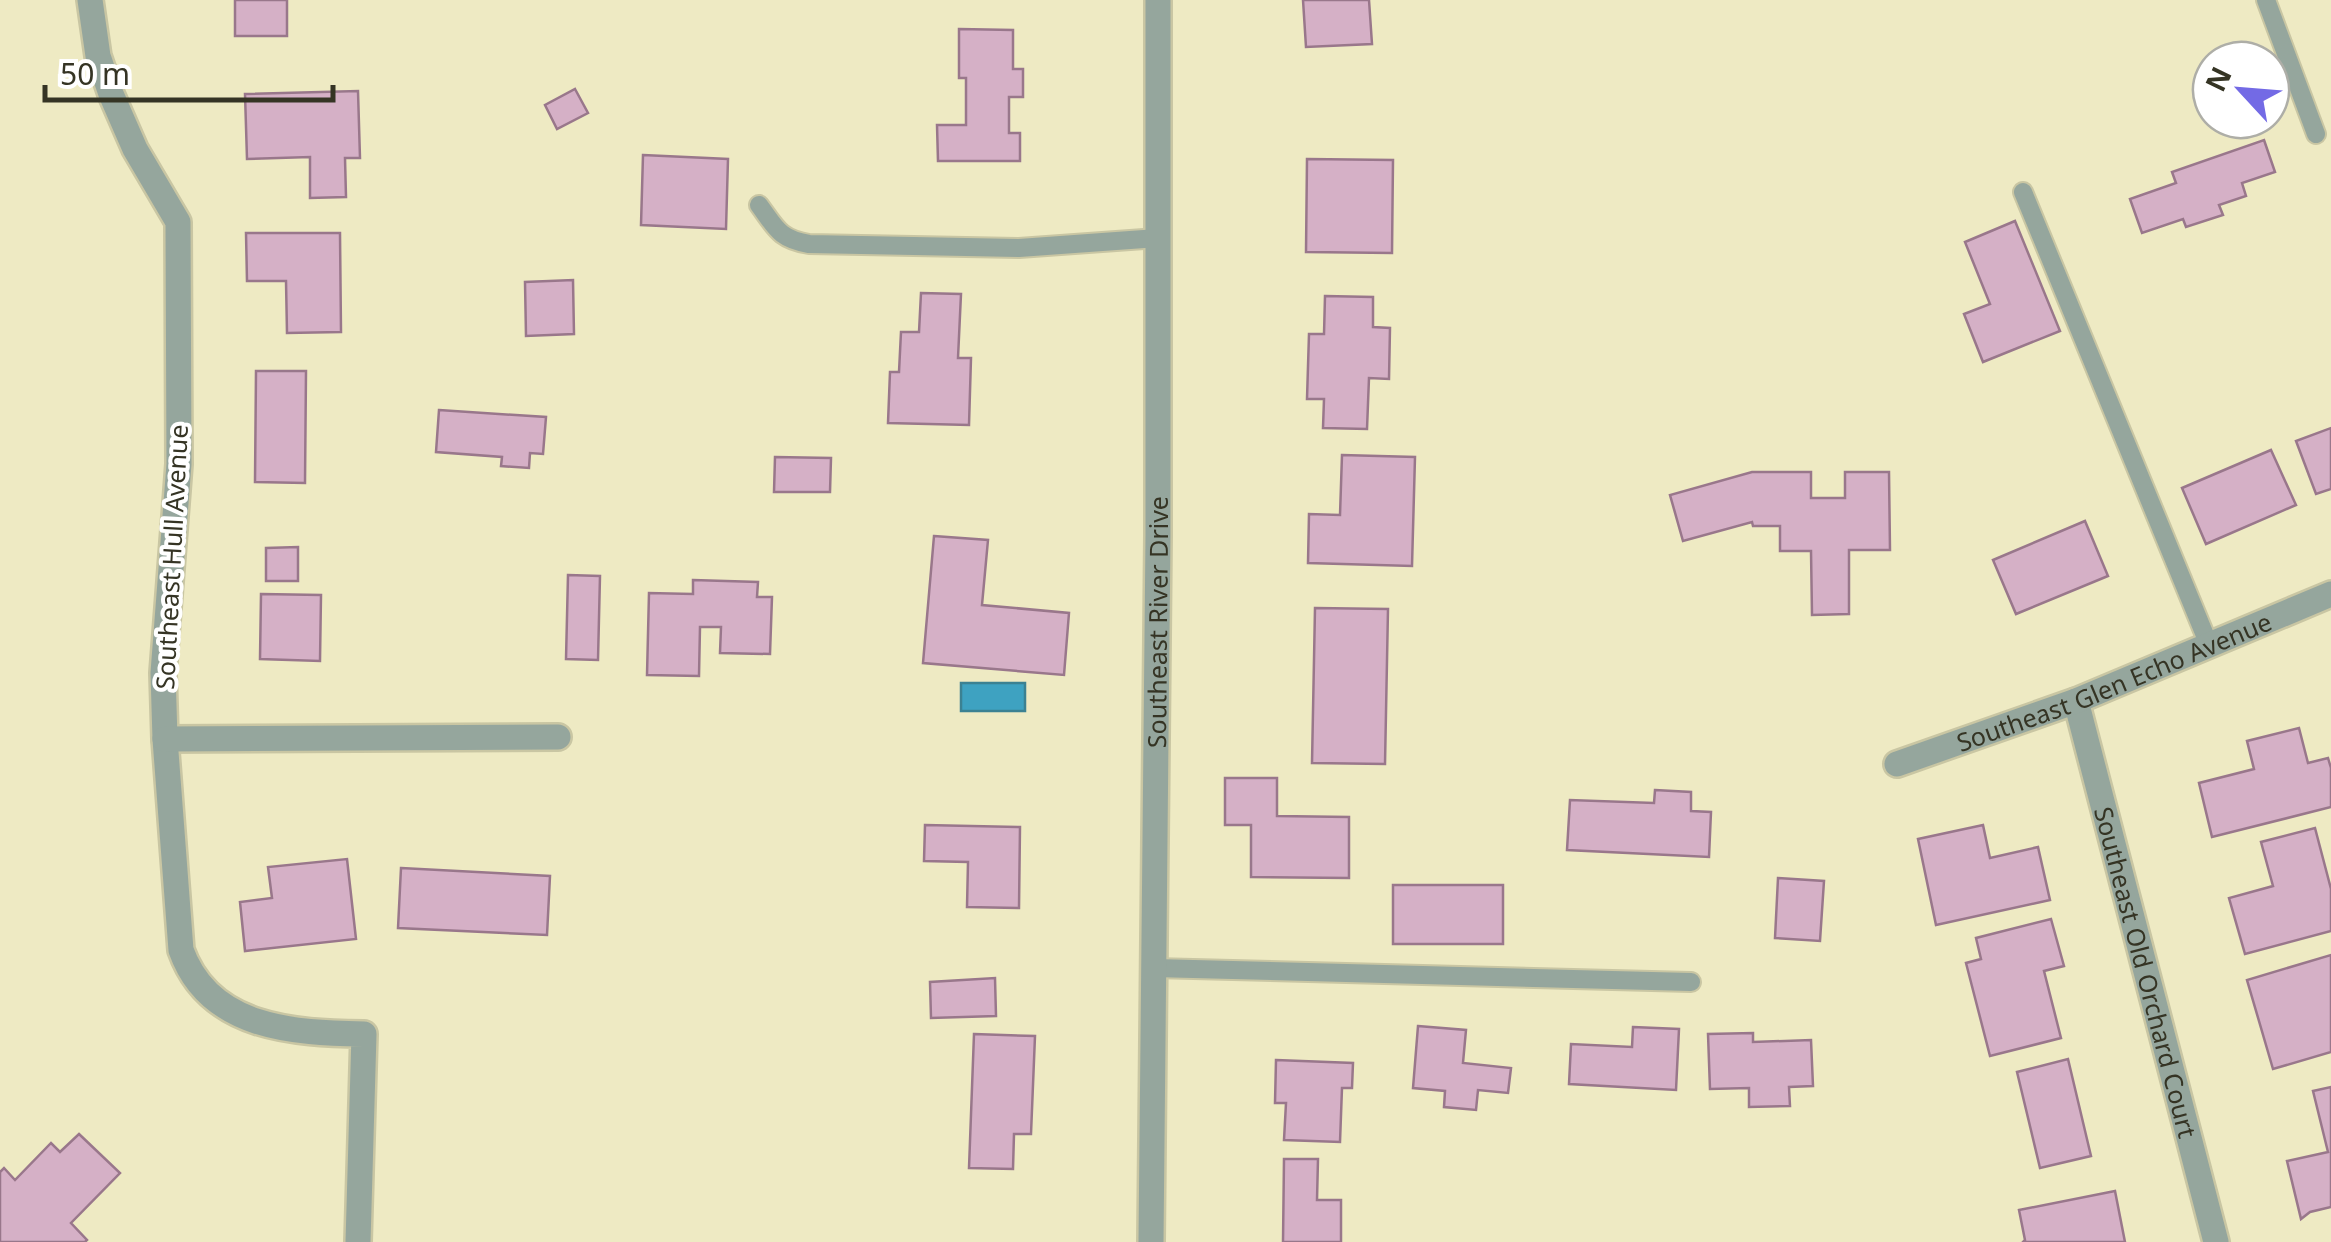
<svg xmlns="http://www.w3.org/2000/svg" width="2331" height="1242" viewBox="0 0 2331 1242" font-family="'Noto Sans',sans-serif">
<style>
.water{fill:#3ea2c1;stroke:#3b8192;stroke-width:2.5}
.building{fill:#d5b0c6;stroke:#99778b;stroke-width:2.5}
.lines{fill:none;stroke-linecap:round;stroke-linejoin:round}
.service-casing{stroke:#c9c6a3;stroke-width:22}
.minor-casing{stroke:#c9c6a3;stroke-width:30}
.service{stroke:#95a69d;stroke-width:18}
.minor{stroke:#95a69d;stroke-width:25}
.labels{text-anchor:middle;dominant-baseline:central;stroke-width:8;stroke-linejoin:round;paint-order:stroke}
.street-label{font-size:25px;fill:#353424;stroke:#fff}
</style>
<rect width="100%" height="100%" fill="#eeeac3"/>
<rect class="water" x="961" y="683" width="64" height="28"/>
<g class="building">
<rect x="235" y="0" width="52" height="36"/>
<polygon points="1303,0 1369,0 1372,44 1306,47"/>
<polygon points="959,29 1013,30 1013,69 1023,69 1023,97 1009,97 1009,133 1020,133 1020,161 938,161 937,125 966,125 966,78 959,78"/>
<polygon points="575,89 588,113 557,129 545,105"/>
<polygon points="358,91 360,158 345,158 346,197 310,198 310,157 247,159 245,94"/>
<polygon points="2264,140 2275,172 2242,183 2246,196 2219,205 2223,215 2186,227 2183,219 2142,233 2130,199 2176,183 2172,172"/>
<polygon points="643,155 728,159 726,229 641,225"/>
<polygon points="1307,159 1393,160 1392,253 1306,252"/>
<polygon points="2015,221 2060,331 1983,362 1964,314 1990,304 1965,242"/>
<polygon points="246,233 340,233 341,332 287,333 286,281 247,281"/>
<polygon points="573,280 574,334 526,336 525,282"/>
<polygon points="921,293 961,294 958,358 971,358 969,425 888,423 890,372 899,372 901,332 919,332"/>
<polygon points="1325,296 1373,297 1373,327 1390,328 1389,379 1369,378 1367,429 1323,428 1324,399 1307,399 1309,334 1324,334"/>
<polygon points="256,371 306,371 305,483 255,482"/>
<polygon points="439,410 546,417 543,454 530,453 529,468 501,466 502,457 436,452"/>
<polygon points="2331,428 2331,489 2316,494 2296,441"/>
<polygon points="2271,450 2296,505 2206,544 2182,488"/>
<polygon points="1342,455 1415,457 1412,566 1308,563 1309,514 1340,515"/>
<polygon points="775,457 831,458 830,492 774,492"/>
<polygon points="1752,472 1811,472 1811,498 1845,498 1845,472 1889,472 1890,550 1849,550 1849,614 1812,615 1811,551 1780,551 1780,526 1753,526 1752,522 1683,541 1670,495"/>
<polygon points="2085,521 2108,576 2016,614 1993,560"/>
<polygon points="934,536 988,540 982,605 1069,613 1064,675 923,663"/>
<polygon points="298,547 298,581 266,581 266,548"/>
<polygon points="568,575 600,576 598,660 566,659"/>
<polygon points="693,580 758,582 757,597 772,597 770,654 720,653 721,627 700,627 699,676 647,675 649,593 693,594"/>
<polygon points="261,594 321,595 320,661 260,659"/>
<polygon points="1315,608 1388,609 1385,764 1312,763"/>
<polygon points="2299,728 2308,763 2328,758 2331,768 2331,807 2212,837 2199,783 2254,769 2247,741"/>
<polygon points="1225,778 1277,778 1277,816 1349,817 1349,878 1251,877 1251,825 1225,825"/>
<polygon points="1655,790 1691,792 1691,811 1711,812 1709,857 1567,850 1570,800 1654,803"/>
<polygon points="925,825 1020,827 1019,908 967,907 968,862 924,861"/>
<polygon points="1983,825 1990,858 2038,847 2050,900 1936,925 1918,839"/>
<polygon points="2315,828 2331,889 2331,931 2245,954 2229,898 2273,886 2261,842"/>
<polygon points="347,859 356,939 245,951 240,902 272,898 268,867"/>
<polygon points="401,868 550,876 547,935 398,928"/>
<polygon points="1778,878 1824,881 1820,941 1775,938"/>
<rect x="1393" y="885" width="110" height="59"/>
<polygon points="2051,919 2064,966 2044,971 2061,1038 1990,1056 1966,963 1981,959 1976,938"/>
<polygon points="2331,955 2331,1052 2273,1069 2247,980"/>
<polygon points="995,978 996,1016 931,1018 930,982"/>
<polygon points="1418,1026 1466,1030 1463,1063 1511,1068 1508,1093 1478,1090 1476,1110 1444,1107 1445,1091 1413,1088"/>
<polygon points="1633,1027 1679,1029 1676,1090 1569,1084 1571,1044 1632,1047"/>
<polygon points="1753,1033 1753,1042 1811,1040 1813,1086 1789,1087 1790,1106 1749,1107 1749,1088 1710,1089 1708,1034"/>
<polygon points="974,1034 1035,1036 1031,1134 1014,1134 1013,1169 969,1168"/>
<polygon points="2068,1059 2091,1156 2040,1168 2017,1072"/>
<polygon points="1276,1060 1353,1063 1352,1088 1342,1088 1340,1142 1284,1140 1286,1103 1275,1103"/>
<polygon points="2331,1087 2331,1207 2310,1212 2301,1219 2287,1161 2328,1152 2313,1091"/>
<polygon points="79,1134 120,1173 71,1223 87,1240 85,1242 0,1242 0,1172 4,1168 15,1180 51,1143 60,1152"/>
<polygon points="1284,1159 1318,1159 1317,1200 1341,1200 1341,1242 1283,1242"/>
<polygon points="2115,1191 2125,1242 2023,1242 2025,1240 2019,1210"/>
</g>
<g class="lines">
<defs>
<g id="service">
<polyline points="2266,0 2316,134"/>
<polyline points="2023,192 2209,645"/>
<path d="M 759,205 C 776,228 779,239 809,244 L 1019,248 L 1158,238"/>
<path d="M 1154,968 C 1333,971 1512,979 1691,982"/>
</g>
<g id="minor">
<path d="M 90,0 L 98,56 L 111,94 L 135,149 L 178,222 L 179,464 L 163,673 L 165,739 L 181,950 C 209,1029 294,1033 364,1034 L 358,1242"/>
<path id="s1" d="M 2076,701 L 2216,1242"/>
<polyline points="165,739 558,737"/>
<path id="s2" d="M 1897,764 L 2076,701 L 2331,594"/>
<path id="s3" d="M 1151,1242 L 1158,536 L 1158,0"/>
</g>
</defs>
<use href="#service" class="service-casing"/>
<use href="#minor" class="minor-casing"/>
<use href="#service" class="service"/>
<use href="#minor" class="minor"/>
</g>
<g class="labels">
<g class="street-label">
<text transform="translate(171 557) rotate(-87)">Southeast Hull Avenue</text>
<text stroke="none"><textPath href="#s3" startOffset="620">Southeast River Drive</textPath></text>
<text stroke="none"><textPath href="#s2" startOffset="232">Southeast Glen Echo Avenue</textPath></text>
<text stroke="none"><textPath href="#s1" startOffset="280">Southeast Old Orchard Court</textPath></text>
</g>
</g>
<g transform="translate(2241 90) rotate(296)"><circle r="48" fill="#ffffff" stroke="#aeaea7" stroke-width="2.5"/>
<path d="M0-8L18 38L0 25L-18 38Z" fill="#736ae5"/>
<text y="-15" font-size="28" font-weight="bold" text-anchor="middle" fill="#353424">N</text>
</g>
<path d="M45 85v15h288v-15" fill="none" stroke="#353424" stroke-width="5"/>
<text x="60" y="85" font-size="30" fill="#353424" stroke="#ffffff" stroke-width="8" paint-order="stroke">50 m</text>
</svg>
